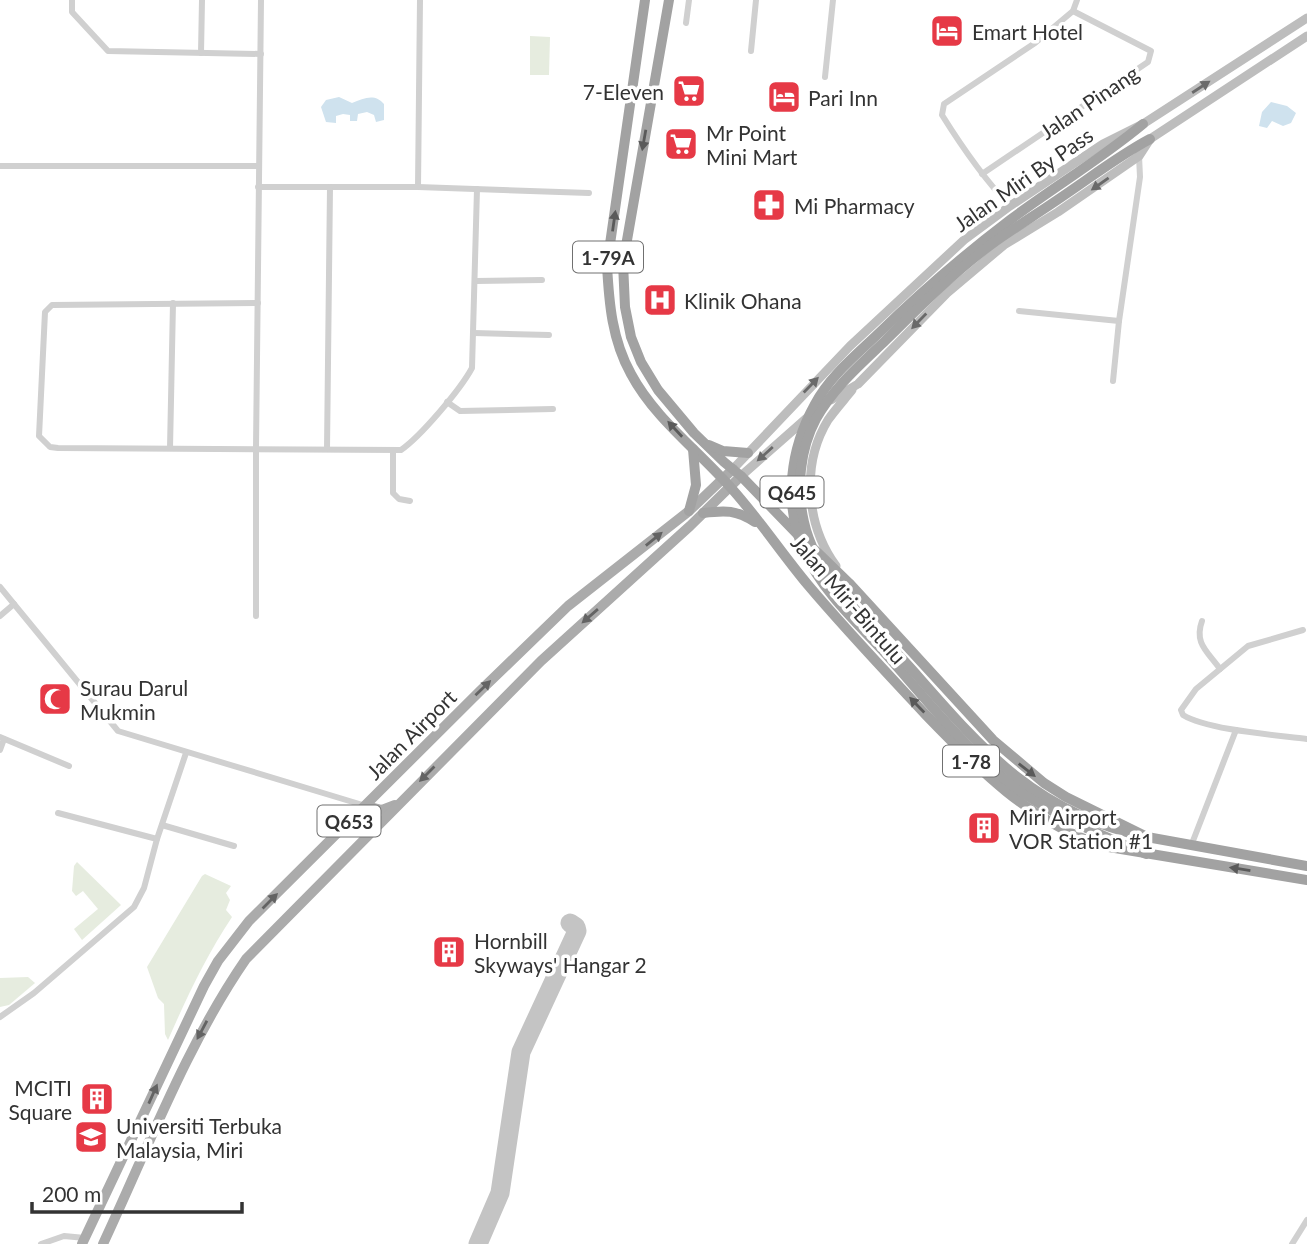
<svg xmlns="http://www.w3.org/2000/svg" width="1307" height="1244" viewBox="0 0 1307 1244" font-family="Lato,sans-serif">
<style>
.green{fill:#e6ecdf}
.water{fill:#cfe2ee}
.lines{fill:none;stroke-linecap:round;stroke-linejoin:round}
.taxiway{stroke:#c4c4c4;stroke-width:19}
.minor{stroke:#d0d0d0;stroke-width:6}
.secondary{stroke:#bdbdbd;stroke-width:9}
.primary{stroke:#ababab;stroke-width:10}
.trunk{stroke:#a2a2a2;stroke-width:10}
.trunk-bridge{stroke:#a2a2a2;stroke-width:10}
.oneway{fill:#6a6a6a}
.oneway2{fill:#5a5a5a}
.oneway3{fill:#636363}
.labels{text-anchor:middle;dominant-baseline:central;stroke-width:7;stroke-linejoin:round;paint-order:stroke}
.shield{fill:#fff;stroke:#707070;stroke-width:2}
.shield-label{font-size:19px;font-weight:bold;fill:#333}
.poi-label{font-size:21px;fill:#333;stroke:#fff;text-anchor:start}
.street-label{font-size:21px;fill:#333;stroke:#fff}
</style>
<rect width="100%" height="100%" fill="#fff"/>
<g class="green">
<polygon points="530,36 550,37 549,75 530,75"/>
<polygon points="77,862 121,905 82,940 74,929 98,909 83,891 76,896 72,891 74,866"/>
<path d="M 205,874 L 231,886 L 226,893 L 230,900 L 226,910 L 232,917 C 206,956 187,997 168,1040 L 165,1034 L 164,1004 L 158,998 L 147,967 L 202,876 Z"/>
<polygon points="28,977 35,983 9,1005 0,1007 0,978"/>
</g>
<g class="water">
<path d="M 339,97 L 352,103 C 364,98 375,93 384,104 L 384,120 L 376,122 L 374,115 L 367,112 L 358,114 L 357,121 L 350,121 L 350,115 L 343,114 L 336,116 L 336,123 L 326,122 L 321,107 L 326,100 Z"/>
<polygon points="1271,102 1287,106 1296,113 1291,123 1283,126 1272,121 1267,128 1259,126 1262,112"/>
</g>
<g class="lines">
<polyline class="taxiway" points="478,1244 500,1193 521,1052 577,931 576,927 570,923"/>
<g class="minor">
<polyline points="72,0 72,12 108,51 261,54"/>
<polyline points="686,23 689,0"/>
<polyline points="751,51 756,0"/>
<polyline points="201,53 202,0"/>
<polyline points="825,77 833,0"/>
<polyline points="0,166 259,166"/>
<polyline points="982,174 1148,62 1151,51 1073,11"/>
<polyline points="258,187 418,187 589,193"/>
<polyline points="418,187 420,0"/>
<path d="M 1010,206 C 983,178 962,147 942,115 L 944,104 L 1035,43 L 1073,11 L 1077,0"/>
<polyline points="476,281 542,280"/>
<path d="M 258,303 L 52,305 L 45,312 L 39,436 L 50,447 L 58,448 L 401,450 C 421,436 460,390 472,368 L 477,189"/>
<polyline points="1019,311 1119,321"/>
<polyline points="474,333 549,335"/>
<polyline points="1113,381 1119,321 1140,177 1139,156"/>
<polyline points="447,402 460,411 553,409"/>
<polyline points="170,448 173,303"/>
<polyline points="327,449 330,187"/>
<polyline points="393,450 393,493 399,499 410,501"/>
<polyline points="0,587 118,731 366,806"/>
<polyline points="0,616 14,604"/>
<polyline points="256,616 256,448 261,0"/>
<path d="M 1202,621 C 1194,643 1207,651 1220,669"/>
<path d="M 1303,630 L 1248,646 L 1196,689 L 1181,710 L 1183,715 C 1207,730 1276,735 1307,739"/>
<polyline points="0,737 69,766"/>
<polyline points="0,750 4,739"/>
<polyline points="58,813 157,839"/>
<polyline points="162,825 234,846"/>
<polyline points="1191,846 1236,730"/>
<polyline points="0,1017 34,993 134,907 144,888 157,839 186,753"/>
<polyline points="41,1244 64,1236 85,1238"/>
<polyline points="1292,1244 1307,1220"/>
</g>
<g class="secondary">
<polyline points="831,400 858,384 947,293 1004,245 1058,212 1139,156 1150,139 1307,36"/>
<polyline points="733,469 850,346 964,240 1010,206 1103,144 1143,124 1307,18"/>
<polyline points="741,476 808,417"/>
<path d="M 836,566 C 806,525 801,464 828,420 C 835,410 844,400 852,390"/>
</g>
<g class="primary">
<polyline points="366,806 382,810 395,805"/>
<polyline points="82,1244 204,986 218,961 249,921 481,690 568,606 689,511 733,469"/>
<path d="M 103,1244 C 148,1148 186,1046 246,959 L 541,661 L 690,526 L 741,476"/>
</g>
<g class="trunk">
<path d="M 645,0 L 607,265 C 609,303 612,340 631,374 C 655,419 699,451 732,489 C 759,519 782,554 808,585 C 846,630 886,672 926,715 C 978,769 1030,822 1103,846 L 1307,880"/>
<polyline points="669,0 623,263 625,307 631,337 641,362 658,390 694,433 724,462 741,476 803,540"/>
<polyline points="709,445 723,451 748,453"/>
<polyline points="689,511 696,485 693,449"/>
<path d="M 703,513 C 726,510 736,510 755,522"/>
<polyline points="815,550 849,583 993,740 1044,783 1066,797 1147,837 1307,866"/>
</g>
<g class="trunk-bridge">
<path d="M 1143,124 C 1101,159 1054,187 1010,220 C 964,255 920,293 879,333 C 856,355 830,376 815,404 C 790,449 783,503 804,551 C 822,591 857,623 886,654 C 924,697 961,744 1006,780 C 1048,814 1097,833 1146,854"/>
<path d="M 1147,837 C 1038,814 985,753 915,673 C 875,627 818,584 804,522 C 796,488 800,449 816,419 C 833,388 861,364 886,340 C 921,305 956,270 996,241 C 1019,225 1043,210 1066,194 C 1094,175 1120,155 1150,139"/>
</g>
</g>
<defs><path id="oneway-solid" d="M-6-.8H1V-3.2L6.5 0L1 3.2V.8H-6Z" transform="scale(1.75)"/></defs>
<g class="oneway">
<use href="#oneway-solid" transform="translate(1201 87) rotate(-33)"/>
<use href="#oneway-solid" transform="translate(1100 184) rotate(145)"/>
<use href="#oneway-solid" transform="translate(919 321) rotate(134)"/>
<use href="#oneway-solid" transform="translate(811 385) rotate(-46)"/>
<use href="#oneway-solid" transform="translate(765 454) rotate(138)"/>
</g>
<g class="oneway2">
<use href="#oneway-solid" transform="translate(644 140) rotate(100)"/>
<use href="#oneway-solid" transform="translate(614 221) rotate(-82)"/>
<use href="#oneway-solid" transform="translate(675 429) rotate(-133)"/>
<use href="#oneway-solid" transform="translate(917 705) rotate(-134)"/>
<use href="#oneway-solid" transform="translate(1027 770) rotate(38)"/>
<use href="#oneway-solid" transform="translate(1240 869) rotate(-171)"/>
</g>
<g class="oneway3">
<use href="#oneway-solid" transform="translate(654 539) rotate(-39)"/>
<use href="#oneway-solid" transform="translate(590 616) rotate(139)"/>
<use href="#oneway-solid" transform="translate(483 688) rotate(-44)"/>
<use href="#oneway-solid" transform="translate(427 774) rotate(135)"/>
<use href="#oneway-solid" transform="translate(270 901) rotate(-45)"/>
<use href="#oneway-solid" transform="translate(202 1030) rotate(118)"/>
<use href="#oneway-solid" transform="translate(153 1094) rotate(-66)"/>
</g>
<defs>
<symbol id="hotel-square" viewBox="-11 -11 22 22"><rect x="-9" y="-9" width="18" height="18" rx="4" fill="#e63946" stroke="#fff"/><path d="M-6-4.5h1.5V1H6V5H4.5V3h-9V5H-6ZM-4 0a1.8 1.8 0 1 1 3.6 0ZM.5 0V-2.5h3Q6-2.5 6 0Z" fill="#fff"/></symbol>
<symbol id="supermarket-square" viewBox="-11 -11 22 22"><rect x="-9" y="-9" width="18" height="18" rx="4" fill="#e63946" stroke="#fff"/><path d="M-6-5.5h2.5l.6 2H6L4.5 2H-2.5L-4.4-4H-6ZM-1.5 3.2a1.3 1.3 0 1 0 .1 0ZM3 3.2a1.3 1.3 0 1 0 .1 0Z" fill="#fff"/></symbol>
<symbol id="pharmacy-square" viewBox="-11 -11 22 22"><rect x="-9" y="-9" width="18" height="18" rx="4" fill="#e63946" stroke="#fff"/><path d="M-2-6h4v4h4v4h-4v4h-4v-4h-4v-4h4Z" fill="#fff"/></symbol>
<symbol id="hospital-square" viewBox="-11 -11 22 22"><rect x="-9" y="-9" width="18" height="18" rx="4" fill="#e63946" stroke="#fff"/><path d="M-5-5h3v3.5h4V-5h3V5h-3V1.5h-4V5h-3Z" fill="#fff"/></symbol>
<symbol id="mosque-square" viewBox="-11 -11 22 22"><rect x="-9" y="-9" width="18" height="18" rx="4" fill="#e63946" stroke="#fff"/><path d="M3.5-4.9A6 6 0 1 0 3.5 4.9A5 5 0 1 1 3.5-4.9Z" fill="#fff"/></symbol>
<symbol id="building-square" viewBox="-11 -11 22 22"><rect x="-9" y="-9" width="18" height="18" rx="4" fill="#e63946" stroke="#fff"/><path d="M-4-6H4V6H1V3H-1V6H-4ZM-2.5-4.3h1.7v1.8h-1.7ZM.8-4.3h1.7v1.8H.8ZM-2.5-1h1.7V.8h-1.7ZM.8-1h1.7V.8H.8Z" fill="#fff"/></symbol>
<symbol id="university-square" viewBox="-11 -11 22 22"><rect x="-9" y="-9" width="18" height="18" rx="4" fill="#e63946" stroke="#fff"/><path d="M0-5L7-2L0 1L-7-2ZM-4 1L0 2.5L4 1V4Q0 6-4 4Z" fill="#fff"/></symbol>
</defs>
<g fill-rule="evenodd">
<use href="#hotel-square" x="928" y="12" width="38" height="38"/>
<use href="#supermarket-square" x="670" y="72" width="38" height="38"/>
<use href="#hotel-square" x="765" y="78" width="38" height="38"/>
<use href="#supermarket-square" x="662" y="125" width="38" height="38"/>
<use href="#pharmacy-square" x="750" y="186" width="38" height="38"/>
<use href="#hospital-square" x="641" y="281" width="38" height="38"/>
<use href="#mosque-square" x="36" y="680" width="38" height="38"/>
<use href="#building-square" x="965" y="809" width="38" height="38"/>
<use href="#building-square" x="430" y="933" width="38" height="38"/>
<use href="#building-square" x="78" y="1080" width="38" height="38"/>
<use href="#university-square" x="72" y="1118" width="38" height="38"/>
</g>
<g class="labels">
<g class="shield">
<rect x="573" y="241.5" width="70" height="31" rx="5"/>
<rect x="760.5" y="476.5" width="63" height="31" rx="5"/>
<rect x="943" y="745.5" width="56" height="31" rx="5"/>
<rect x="317.5" y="805.5" width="63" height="31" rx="5"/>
</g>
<g class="shield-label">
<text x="608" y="257">1-79A</text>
<text x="792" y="492">Q645</text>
<text x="971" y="761">1-78</text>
<text x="349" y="821">Q653</text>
</g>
<g class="poi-label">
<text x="972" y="31">Emart Hotel</text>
<text x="664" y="91" text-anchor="end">7-Eleven</text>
<text x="808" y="97">Pari Inn</text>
<text x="706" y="132">Mr Point<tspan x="706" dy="24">Mini Mart</tspan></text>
<text x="794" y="205">Mi Pharmacy</text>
<text x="684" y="300">Klinik Ohana</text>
<text x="80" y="687">Surau Darul<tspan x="80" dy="24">Mukmin</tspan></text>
<text x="1009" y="816">Miri Airport<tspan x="1009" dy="24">VOR Station #1</tspan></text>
<text x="474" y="940">Hornbill<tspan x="474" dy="24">Skyways' Hangar 2</tspan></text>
<text x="72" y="1087" text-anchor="end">MCITI<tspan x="72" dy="24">Square</tspan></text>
<text x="116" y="1125">Universiti Terbuka<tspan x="116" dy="24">Malaysia, Miri</tspan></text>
</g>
<g class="street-label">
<text transform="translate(1089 102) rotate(-34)">Jalan Pinang</text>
<text transform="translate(1023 179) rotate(-35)">Jalan Miri By Pass</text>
<text transform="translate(849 599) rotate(49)">Jalan Miri-Bintulu</text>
<text transform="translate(411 734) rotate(-45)">Jalan Airport</text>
</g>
</g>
<path d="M32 1202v10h210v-10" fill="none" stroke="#333333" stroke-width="3.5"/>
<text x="42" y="1202" font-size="21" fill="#333333" stroke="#ffffff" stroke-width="5" paint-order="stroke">200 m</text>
</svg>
